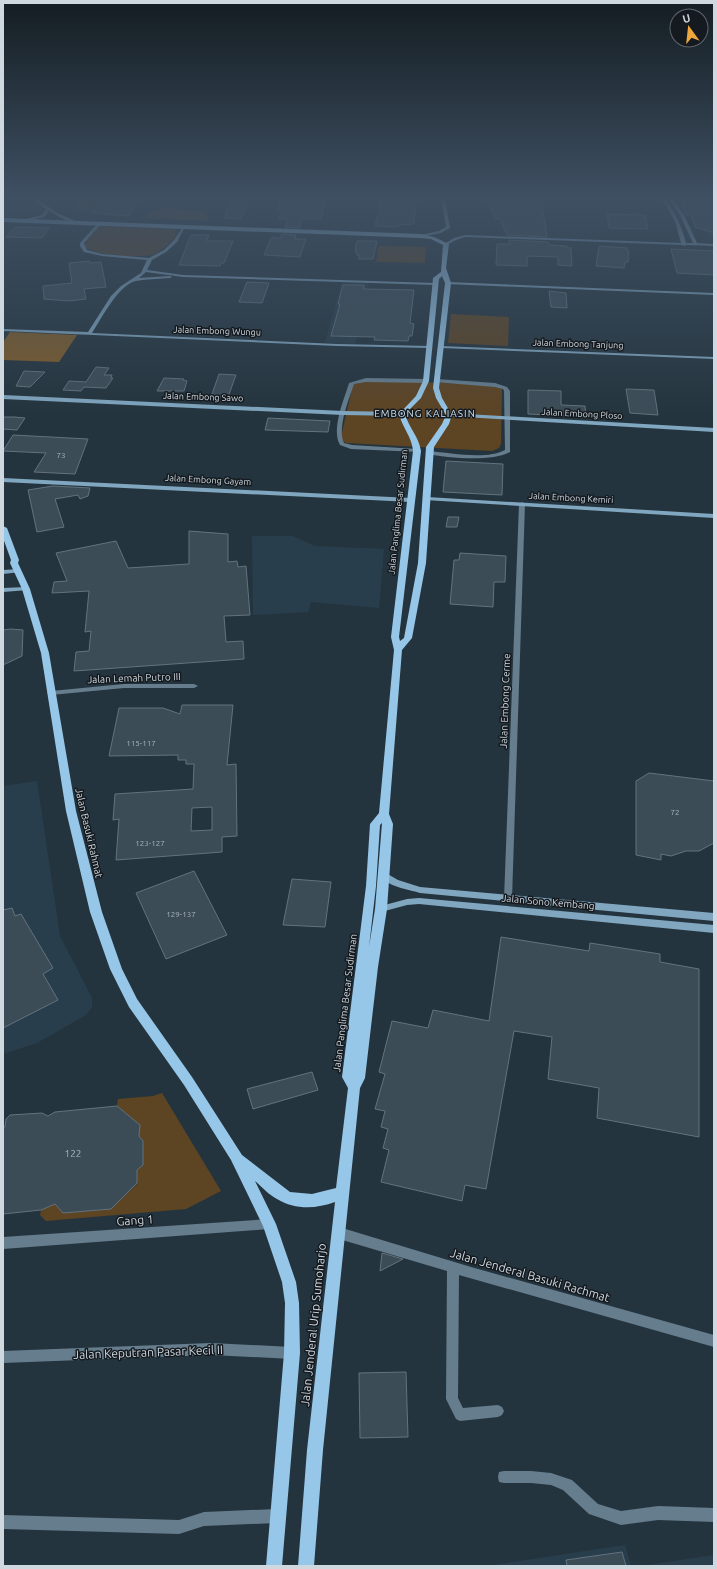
<svg xmlns="http://www.w3.org/2000/svg" width="717" height="1569" viewBox="0 0 717 1569" font-family="Ubuntu,sans-serif">
<style>
.built{fill:#283e4c}
.green{fill:#5d4423}
.forest{fill:#7f5c29}
.building{fill:#3c4c57;stroke:#62737f;fill-rule:evenodd}
.lines{fill:none;stroke-linecap:round;stroke-linejoin:round}
.street{fill:#657d8d;fill-rule:evenodd}
.secondary{fill:#81a7c0;fill-rule:evenodd}
.primary{fill:#97c7e8;fill-rule:evenodd}
.labels{text-anchor:middle;dominant-baseline:central;stroke-width:3;stroke-linejoin:round;paint-order:stroke}
.number-label{font-size:8px;fill:#aab5bd}
.far-street-label{font-size:9px;fill:#cfd8df;stroke:#141a1f}
.far-quarter-label{font-size:10px;letter-spacing:1px;fill:#cfe2f0;stroke:#141a1f}
.street-label{font-size:10px;fill:#cfd8df;stroke:#141a1f}
.near-number-label{font-size:10px;fill:#aab5bd}
.near-street-label{font-size:12px;fill:#cfd8df;stroke:#141a1f}
</style>
<rect width="100%" height="100%" fill="#24343e"/>
<g class="built">
<polygon points="3,199 28,199 43,210 43,212 31,216 3,215"/>
<polygon points="342,281 369,282 355,344 325,343"/>
<polygon points="252,536 293,536 315,546 384,549 379,608 311,602 308,612 253,615"/>
<polygon points="37,781 60,936 92,998 92,1007 86,1015 37,1043 3,1054 3,786"/>
<polygon points="625,1545 631,1566 487,1566"/>
<polygon points="714,1555 714,1566 640,1566"/>
</g>
<g class="green">
<polygon points="79,201 94,201 87,211 72,211"/>
<polygon points="163,208 200,210 205,213 209,218 208,221 142,218 149,213"/>
<path d="M 100,226 L 172,229 L 176,230 L 177,233 C 174,241 162,250 155,254 C 143,259 92,256 85,246 L 89,238 Z"/>
<polygon points="379,246 426,247 425,263 376,262"/>
<polygon points="451,314 509,317 508,346 448,343"/>
<polygon points="365,380 495,385 502,387 501,444 499,448 492,451 346,443 343,441 341,437 353,384"/>
<polygon points="162,1093 221,1191 186,1209 46,1221 40,1215 41,1210 55,1204 63,1213 111,1209 137,1184 137,1170 143,1165 143,1141 139,1136 140,1125 117,1106 118,1099 153,1096"/>
</g>
<polygon class="forest" points="10,332 76,335 77,335 59,362 3,360 3,342"/>
<g class="building">
<polygon points="101,199 138,199 129,216 91,213"/>
<polygon points="231,199 248,199 241,219 224,218"/>
<polygon points="281,199 325,199 321,219 302,219 299,228 285,227 288,219 279,219 281,211 277,211"/>
<polygon points="381,199 416,199 414,224 398,225 398,227 375,226 378,214 379,214"/>
<polygon points="481,199 535,199 536,201 540,203 543,212 547,237 507,235 500,219 495,218 490,206"/>
<polygon points="681,199 714,199 714,233 695,227 691,215 686,215"/>
<polygon points="607,214 645,215 648,229 609,228"/>
<polygon points="15,227 49,228 42,238 6,237"/>
<polygon points="282,234 296,235 295,239 306,239 300,257 264,255 271,238 281,238"/>
<polygon points="191,235 209,235 207,241 233,241 224,263 221,263 220,266 179,265"/>
<polygon points="509,240 548,242 549,245 567,246 567,248 571,248 572,266 558,265 558,257 527,256 527,266 496,265 497,244 510,244"/>
<polygon points="357,241 377,241 373,259 358,259 360,256 357,255 355,248"/>
<polygon points="599,246 627,248 627,251 629,252 628,262 625,262 624,268 596,266"/>
<polygon points="671,249 714,251 714,275 677,273"/>
<polygon points="90,261 90,263 101,262 106,287 84,289 86,299 69,301 44,299 43,286 72,283 69,263"/>
<polygon points="247,282 269,283 262,303 239,302"/>
<polygon points="343,285 364,285 363,289 414,290 410,323 414,324 412,336 409,336 408,341 374,340 375,337 331,336 340,304 338,304"/>
<polygon points="549,291 566,293 567,308 551,307"/>
<polygon points="96,367 109,368 104,375 112,375 111,378 113,378 106,388 84,387 81,391 63,390 69,381 86,382"/>
<polygon points="24,371 45,372 30,387 16,386"/>
<polygon points="219,374 236,375 228,397 211,397"/>
<polygon points="164,378 184,379 183,380 187,381 184,391 157,391"/>
<polygon points="626,389 654,390 658,415 630,413"/>
<polygon points="528,390 561,391 561,405 585,406 586,417 528,414"/>
<polygon points="3,417 14,417 25,418 17,430 3,429"/>
<polygon points="268,418 330,421 328,432 265,430"/>
<polygon points="13,435 88,439 75,474 34,472 46,453 3,451"/>
<polygon points="446,461 503,464 502,495 443,492"/>
<polygon points="53,486 90,488 88,496 80,499 78,495 55,499 64,527 37,532 28,490"/>
<polygon points="448,517 459,517 457,527 446,527"/>
<polygon points="189,531 228,534 228,562 237,561 238,567 246,566 250,615 224,616 226,642 243,641 244,659 74,671 76,652 89,651 91,631 85,632 89,591 52,593 54,582 67,581 56,553 116,541 128,568 189,564"/>
<polygon points="460,553 506,556 505,582 494,582 493,607 450,604 454,560 459,560"/>
<polygon points="11,629 23,630 22,656 3,665 3,630"/>
<path d="M 182,705 L 233,705 L 227,765 L 236,764 L 237,836 L 222,837 L 222,852 L 116,860 L 119,819 L 113,820 L 115,794 L 193,789 L 194,764 L 186,764 L 186,760 L 178,760 L 178,755 L 109,756 L 119,708 L 163,708 L 180,714 ZM 212,807 L 212,830 L 191,831 L 192,808 Z"/>
<polygon points="649,773 714,781 714,843 699,851 686,851 671,856 661,854 661,860 636,855 636,781"/>
<polygon points="194,871 227,935 166,959 136,893"/>
<polygon points="292,879 331,882 325,927 283,925"/>
<polygon points="12,908 15,916 21,914 53,968 43,974 58,1000 3,1028 3,910"/>
<polygon points="501,937 589,951 590,943 660,954 660,962 699,969 699,1137 597,1118 599,1088 548,1079 552,1037 514,1031 486,1189 465,1185 462,1201 381,1182 389,1150 383,1148 388,1129 381,1127 385,1111 375,1109 385,1074 379,1072 392,1021 428,1028 433,1010 489,1021"/>
<polygon points="312,1072 318,1090 253,1109 247,1089"/>
<polygon points="117,1106 140,1125 139,1136 143,1141 143,1165 137,1170 137,1183 111,1209 63,1213 55,1204 41,1210 3,1214 3,1127 5,1127 6,1119 10,1115 42,1113 48,1116 55,1112"/>
<polygon points="382,1253 403,1259 380,1271"/>
<polygon points="406,1372 408,1437 360,1438 359,1373"/>
<polygon points="622,1552 626,1566 567,1566 566,1560"/>
</g>
<g class="lines">
<g class="street">
<path d="M 366,378 L 426,379 L 429,381 L 426,383 L 366,382 L 354,384 C 349,399 337,428 344,443 L 352,445 L 417,449 L 420,451 L 419,452 L 351,449 L 340,445 C 331,429 344,400 349,383 Z"/>
<path d="M 436,379 L 495,383 L 507,387 L 510,391 L 510,452 C 492,462 448,458 427,454 L 426,453 L 429,451 C 450,453 487,460 505,450 L 504,391 L 503,389 L 495,387 L 434,382 L 434,380 Z"/>
<polygon points="522,502 525,504 512,899 511,901 508,902 505,901 504,899 519,504"/>
<polygon points="124,684 194,684 198,686 194,688 124,688 51,695 47,693 51,691"/>
<polygon points="269,1219 273,1220 275,1224 273,1228 269,1229 3,1249 3,1237"/>
<polygon points="339,1227 471,1267 714,1335 714,1347 459,1275 458,1398 463,1408 498,1405 502,1407 504,1411 502,1415 498,1417 460,1421 456,1419 446,1399 447,1271 339,1239 335,1237 333,1233 335,1229"/>
<polygon points="211,1343 292,1347 296,1349 298,1353 296,1357 292,1359 211,1355 3,1363 3,1351"/>
<polygon points="504,1471 531,1471 551,1473 572,1480 598,1504 621,1511 658,1506 714,1508 714,1522 658,1520 621,1525 589,1514 563,1490 551,1485 531,1483 504,1483 499,1482 498,1477 499,1472"/>
<polygon points="277,1509 282,1511 284,1516 282,1521 277,1523 204,1526 179,1534 3,1529 3,1515 179,1520 204,1512"/>
</g>
<g class="secondary">
<path d="M 32,199 L 37,199 L 59,214 L 78,222 C 70,224 56,215 49,211 L 44,217 L 22,222 L 22,220 L 42,215 L 46,209 Z"/>
<polygon points="441,199 445,199 450,228 441,233 420,237 420,235 439,231 446,227"/>
<path d="M 662,199 L 666,199 C 675,213 682,227 686,243 L 693,243 L 680,215 L 669,199 L 673,199 L 684,215 L 697,243 L 714,244 L 714,246 L 686,245 L 684,246 L 682,245 L 465,237 L 456,240 L 447,245 L 444,244 L 454,238 L 465,235 L 681,243 L 675,221 Z"/>
<path d="M 99,222 L 102,223 L 84,243 L 87,250 L 102,254 L 149,258 L 164,250 L 174,240 L 184,225 L 186,225 L 177,242 L 166,252 L 152,260 L 147,270 L 183,275 L 435,283 L 437,284 L 435,285 L 183,277 L 146,272 L 139,278 L 170,276 L 172,277 L 170,278 C 159,279 147,279 136,281 C 118,285 102,318 92,333 L 337,344 L 430,346 L 432,347 L 430,348 L 337,346 L 3,331 L 3,329 L 88,332 L 111,296 L 121,286 L 141,273 L 147,260 L 102,256 L 84,252 L 80,246 L 80,243 Z"/>
<polygon points="448,282 714,293 714,295 446,284 446,283"/>
<polygon points="440,346 714,357 714,359 442,348 440,347"/>
<polygon points="3,395 343,411 402,412 405,414 402,416 343,415 3,399"/>
<polygon points="449,413 714,428 714,432 447,416 447,414"/>
<polygon points="3,478 411,498 414,500 411,502 3,482"/>
<polygon points="427,497 714,514 714,518 425,500 424,499"/>
<polygon points="19,569 21,570 21,572 3,574 3,570"/>
<polygon points="26,587 29,589 28,590 3,592 3,588"/>
<path d="M 384,872 L 398,880 L 420,887 L 714,913 L 714,921 L 420,893 C 408,889 387,887 380,875 L 381,873 Z"/>
<polygon points="419,898 714,925 714,933 419,904 407,905 381,912 378,911 377,909 378,907 381,906 407,899"/>
</g>
<path class="primary" d="M 3,218 L 421,234 L 434,237 L 449,244 L 446,268 L 451,283 L 439,388 L 442,398 L 452,415 L 449,424 L 434,447 L 426,563 L 412,638 L 402,650 L 389,814 L 393,824 L 387,909 L 378,967 L 365,1078 L 360,1088 L 323,1450 L 314,1566 L 298,1566 L 307,1450 L 335,1202 C 316,1209 295,1210 277,1199 C 269,1195 262,1187 255,1181 L 276,1224 L 296,1282 L 299,1303 L 300,1353 L 282,1566 L 266,1566 L 284,1353 L 285,1303 L 282,1282 L 263,1226 L 231,1160 L 184,1085 L 129,1007 L 110,969 L 90,912 L 66,811 L 41,653 L 22,589 L 10,563 L 11,560 L 3,538 L 3,526 L 7,528 L 19,560 L 18,563 L 30,589 L 49,653 L 76,811 L 102,912 L 122,969 L 137,999 L 192,1077 L 242,1155 L 290,1192 L 312,1194 L 336,1188 L 348,1088 L 342,1077 L 366,886 L 370,824 L 379,813 L 394,650 L 391,637 L 413,451 C 412,437 402,427 399,414 L 416,396 L 423,381 L 433,278 L 441,272 L 443,245 L 431,239 L 421,238 L 3,222 ZM 442,276 L 445,283 L 433,388 L 436,398 L 446,415 L 442,424 L 426,447 L 418,563 L 404,638 L 400,641 L 399,637 L 421,451 C 419,437 409,428 405,414 L 421,398 L 429,381 L 439,279 ZM 382,823 L 375,909 L 369,947 L 376,886 L 380,825 Z"/>
</g>
<linearGradient id="sky" x2="0" y2="1"><stop stop-color="#141d22"/><stop offset="0.47" stop-color="#3f5063"/><stop offset="1" stop-color="#3f5063" stop-opacity="0"/></linearGradient>
<rect width="717" height="419" fill="url(#sky)"/>
<g class="labels">
<g class="number-label">
<text x="61" y="455">73</text>
<text x="141" y="743">115-117</text>
<text x="675" y="812">72</text>
<text x="150" y="843">123-127</text>
<text x="181" y="914">129-137</text>
</g>
<g class="far-street-label">
<text transform="translate(217 331) rotate(2)">Jalan Embong Wungu</text>
<text transform="translate(578 344) rotate(2)">Jalan Embong Tanjung</text>
<text transform="translate(203 397) rotate(2)">Jalan Embong Sawo</text>
<text transform="translate(582 414) rotate(3)">Jalan Embong Ploso</text>
<text transform="translate(208 480) rotate(3)">Jalan Embong Gayam</text>
<text transform="translate(571 498) rotate(3)">Jalan Embong Kemiri</text>
<text transform="translate(398 512) rotate(-84)">Jalan Panglima Besar Sudirman</text>
</g>
<g class="far-quarter-label">
<text x="425" y="413">EMBONG KALIASIN</text>
</g>
<g class="street-label">
<text transform="translate(134 678) rotate(-2)">Jalan Lemah Putro III</text>
<text transform="translate(505 701) rotate(-88)">Jalan Embong Cerme</text>
<text transform="translate(89 833) rotate(77)">Jalan Basuki Rahmat</text>
<text transform="translate(548 902) rotate(5)">Jalan Sono Kembang</text>
<text transform="translate(345 1003) rotate(-83)">Jalan Panglima Besar Sudirman</text>
</g>
<g class="near-number-label">
<text x="73" y="1153">122</text>
</g>
<g class="near-street-label">
<text transform="translate(135 1220) rotate(-4)">Gang 1</text>
<text transform="translate(530 1275) rotate(16)">Jalan Jenderal Basuki Rachmat</text>
<text transform="translate(313 1325) rotate(-84)">Jalan Jenderal Urip Sumoharjo</text>
<text transform="translate(148 1352) rotate(-2)">Jalan Keputran Pasar Kecil II</text>
</g>
</g>
<rect width="717" height="1569" fill="none" stroke="#cfd8df" stroke-width="8"/>
<g transform="translate(689 28) rotate(345)"><circle r="19" fill="#141a1f" stroke="#5f666c"/>
<path d="M0-3L7 15L0 10L-7 15Z" fill="#eea73c"/>
<text y="-6" font-size="11" font-weight="bold" text-anchor="middle" fill="#cfd8df">U</text>
</g>
</svg>
